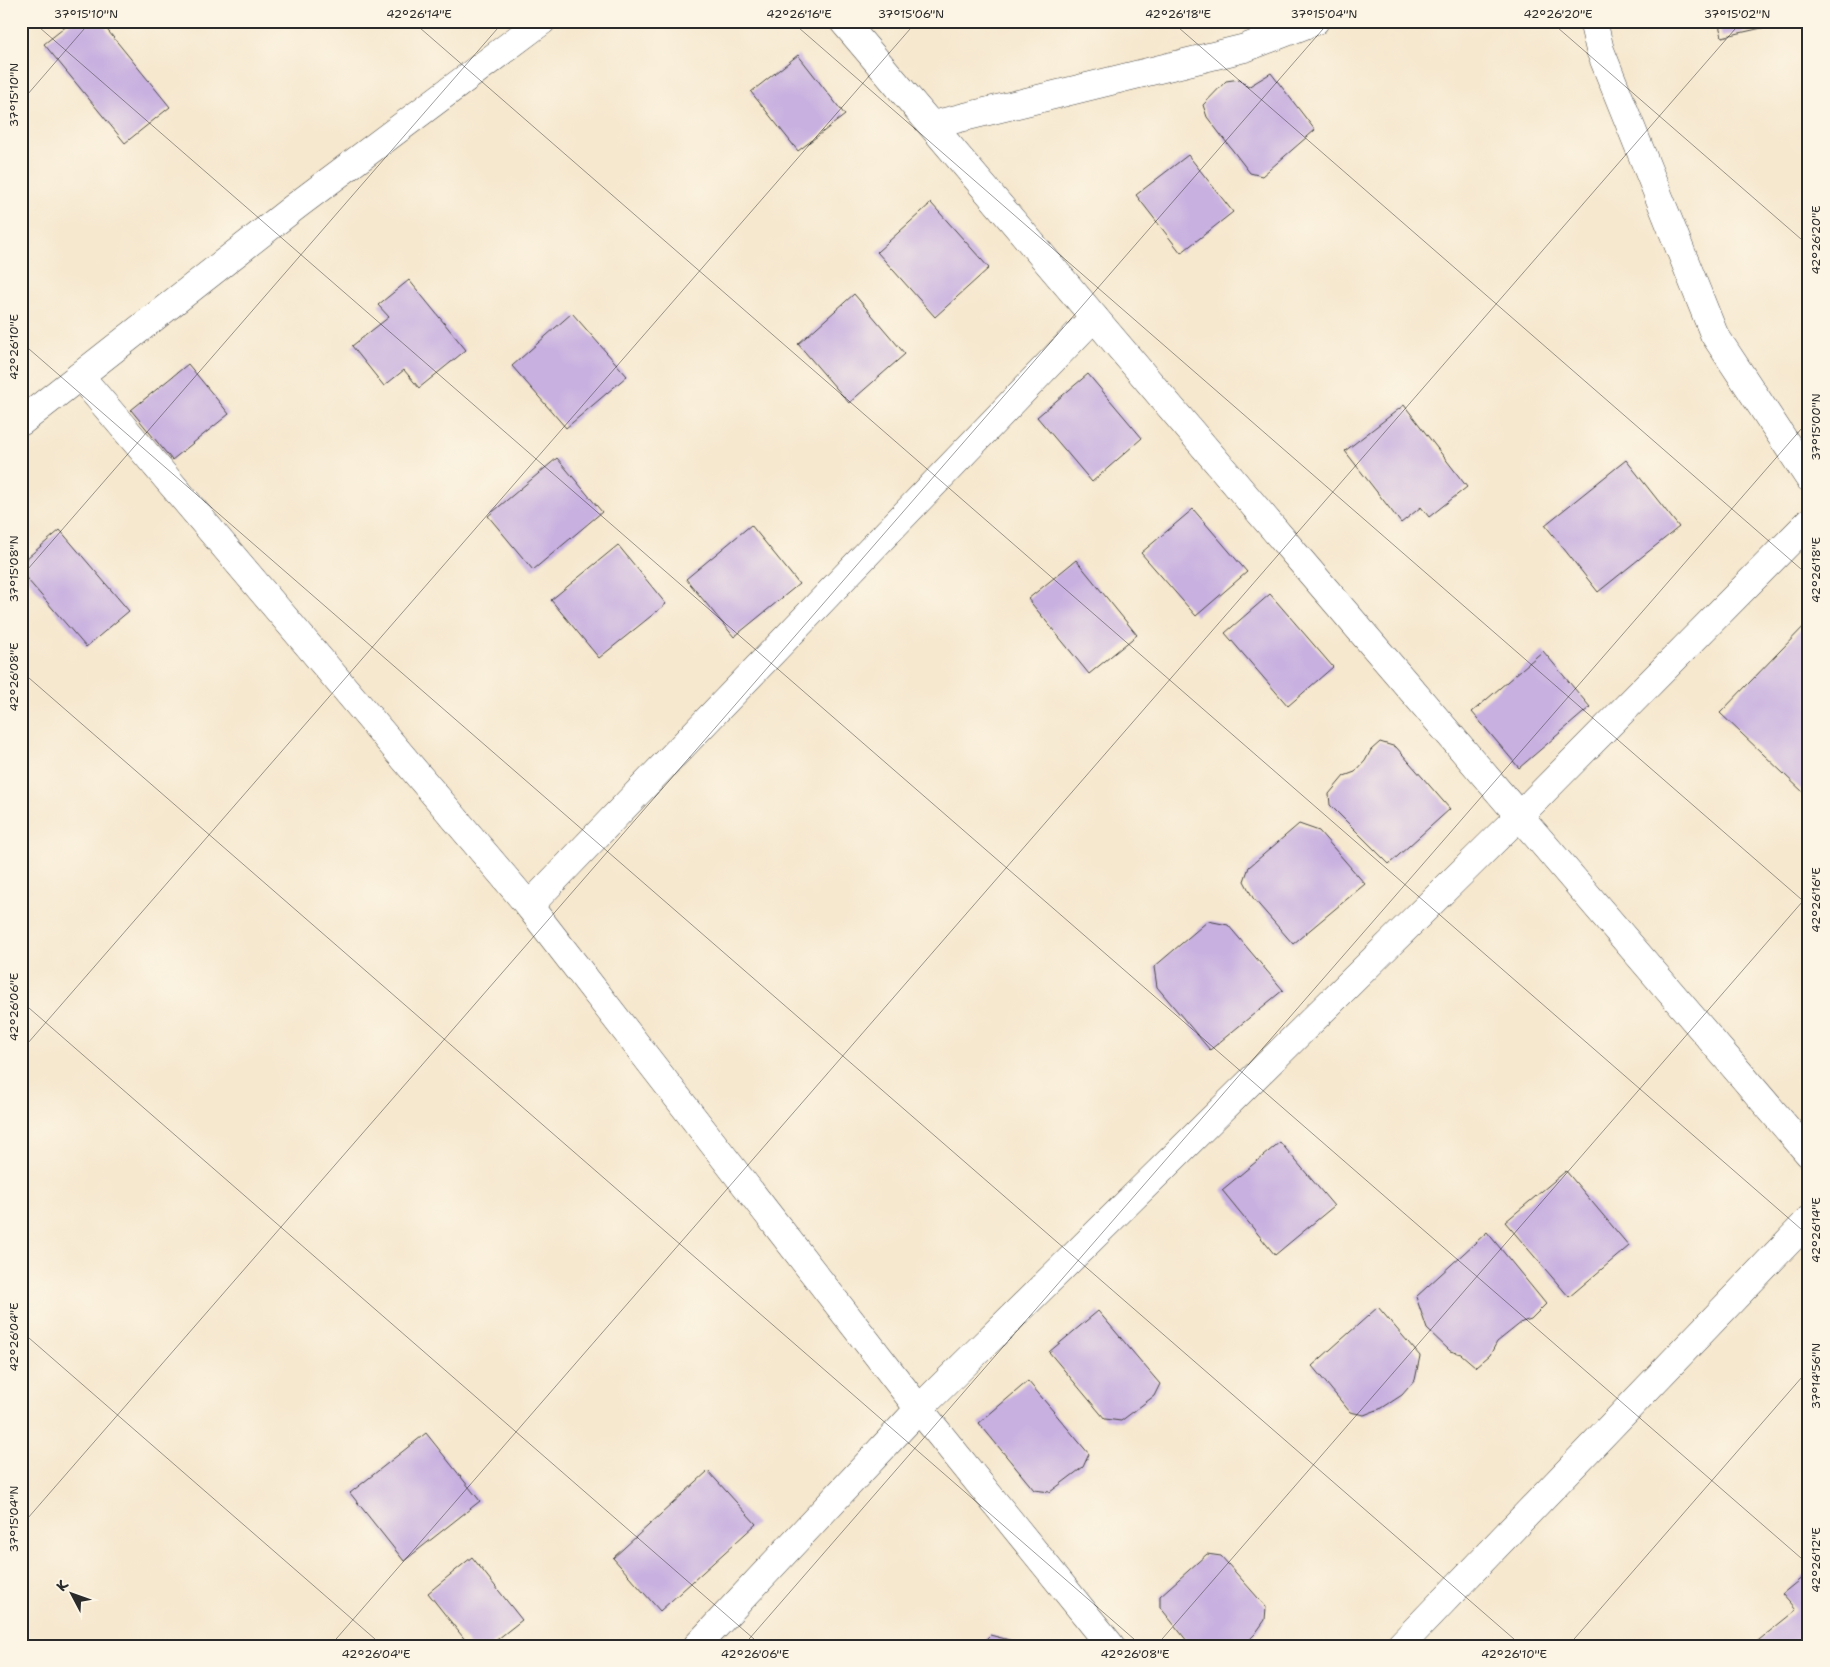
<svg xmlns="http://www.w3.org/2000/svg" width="1830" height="1667" viewBox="0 0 1830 1667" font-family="'Shantell Sans',sans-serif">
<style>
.building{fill:#c8b0e0}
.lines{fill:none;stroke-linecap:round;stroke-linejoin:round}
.minor-casing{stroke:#494744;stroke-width:29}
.minor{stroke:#fff;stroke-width:28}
.ticks{fill:none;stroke:#2b2b2b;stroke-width:1;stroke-opacity:0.45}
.neatline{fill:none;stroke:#2b2b2b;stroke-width:2}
.ticks-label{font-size:12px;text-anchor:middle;fill:#2b2b2b}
</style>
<rect width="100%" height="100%" fill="#fcf5e5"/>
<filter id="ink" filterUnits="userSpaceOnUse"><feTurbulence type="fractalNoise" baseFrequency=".02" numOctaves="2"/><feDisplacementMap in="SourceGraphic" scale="10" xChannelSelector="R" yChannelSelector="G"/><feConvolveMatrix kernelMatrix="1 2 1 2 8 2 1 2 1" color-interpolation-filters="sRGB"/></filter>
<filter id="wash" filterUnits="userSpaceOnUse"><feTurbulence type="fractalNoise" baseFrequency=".0096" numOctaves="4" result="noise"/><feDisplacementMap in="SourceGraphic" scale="20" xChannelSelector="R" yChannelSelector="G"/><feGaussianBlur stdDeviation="1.12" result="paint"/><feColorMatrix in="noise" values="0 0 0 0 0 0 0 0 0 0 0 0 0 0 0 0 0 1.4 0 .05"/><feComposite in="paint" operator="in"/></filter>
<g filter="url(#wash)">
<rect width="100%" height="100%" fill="#f6e8cf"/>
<g id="blocks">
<g class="building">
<polygon points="73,21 100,21 170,107 125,143 44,44"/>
<polygon points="1718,21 1788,21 1788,22 1722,37"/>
<polygon points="798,55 845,115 798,151 751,92"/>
<polygon points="1271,73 1315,130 1262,176 1250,173 1207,117 1203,105 1226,81 1240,79 1248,87"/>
<polygon points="1188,155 1233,212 1181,253 1136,195"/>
<polygon points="931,203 989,268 935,317 877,252"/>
<polygon points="409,280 466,350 419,388 404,370 384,386 352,346 389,317 378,305"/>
<polygon points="854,294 905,354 849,403 798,344"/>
<polygon points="572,313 627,376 566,428 512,366"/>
<polygon points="188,364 229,414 172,460 131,410"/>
<polygon points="1088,374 1142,438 1092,482 1037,417"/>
<polygon points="1404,405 1467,487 1429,517 1421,507 1401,523 1345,451"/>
<polygon points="557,458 602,512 533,570 488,516"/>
<polygon points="1626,460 1679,527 1598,592 1545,525"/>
<polygon points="1193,509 1247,572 1196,616 1141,553"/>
<polygon points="751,525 799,584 734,637 686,579"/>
<polygon points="60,530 129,611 86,647 21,572 21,563"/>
<polygon points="618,545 666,604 599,658 551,600"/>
<polygon points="1076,560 1137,635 1089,674 1028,599"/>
<polygon points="1270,594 1333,667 1288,706 1225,633"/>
<polygon points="1809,621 1809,791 1805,794 1720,713"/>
<polygon points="1543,651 1590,707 1519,768 1472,712"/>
<polygon points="1380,742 1396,747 1450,809 1389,864 1330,805 1329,794 1344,776 1355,772 1365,761 1371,750"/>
<polygon points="1299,824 1319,831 1365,884 1293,944 1253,898 1244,881 1249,867"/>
<polygon points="1208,921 1228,925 1283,990 1210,1050 1157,987 1154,967"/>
<polygon points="1280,1142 1334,1206 1275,1255 1222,1190"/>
<polygon points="1566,1171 1629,1246 1569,1297 1505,1222"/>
<polygon points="1487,1232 1546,1304 1531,1319 1522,1322 1497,1342 1490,1355 1476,1367 1461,1354 1450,1351 1427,1329 1416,1297"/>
<polygon points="1378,1307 1420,1356 1415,1380 1402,1395 1382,1408 1364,1415 1350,1412 1312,1366"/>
<polygon points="1098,1311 1160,1384 1154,1396 1121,1421 1105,1419 1049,1352"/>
<polygon points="1028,1381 1089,1454 1083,1467 1050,1492 1034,1490 979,1423"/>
<polygon points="426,1433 480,1501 404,1561 350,1493"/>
<polygon points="708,1471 756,1524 660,1611 613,1558"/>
<polygon points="1207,1554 1221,1556 1266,1607 1265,1620 1255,1634 1243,1646 1191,1646 1160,1607 1160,1596"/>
<polygon points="472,1557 522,1620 489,1646 470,1646 428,1593"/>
<polygon points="1809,1572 1809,1646 1755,1646 1754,1644 1796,1610 1782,1594"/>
<polygon points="990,1635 1013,1641 1019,1646 979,1646"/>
</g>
</g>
</g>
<g filter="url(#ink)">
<use href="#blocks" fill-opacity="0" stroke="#494744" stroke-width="1"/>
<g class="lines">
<defs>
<g id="minor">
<polyline points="843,21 1301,561 1809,1154"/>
<polyline points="1593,21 1600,50 1714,334 1809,478"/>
<polyline points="932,125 1245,48 1315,21"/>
<polyline points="80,376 529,906 919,1409 1111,1646"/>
<polyline points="21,422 296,206 542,21"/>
<polyline points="529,906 1094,317"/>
<polyline points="697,1646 919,1409 1519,816 1809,522"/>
<polyline points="1400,1646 1809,1220"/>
</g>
</defs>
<use href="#minor" class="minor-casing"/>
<use href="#minor" class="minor"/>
</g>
</g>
<path class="ticks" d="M 32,21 L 1809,1565M 412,21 L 1809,1236M 791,21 L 1809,906M 1171,21 L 1809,576M 1550,21 L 1809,246M 21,102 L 91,21M 21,342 L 1522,1646M 21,577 L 504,21M 21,671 L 1142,1646M 21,1001 L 762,1646M 21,1051 L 917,21M 21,1331 L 383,1646M 21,1526 L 1330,21M 330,1646 L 1742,21M 743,1646 L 1809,420M 1156,1646 L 1809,894M 1568,1646 L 1809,1369"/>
<rect width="1830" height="1667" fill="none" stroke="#fcf5e5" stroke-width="55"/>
<g transform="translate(72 1594) rotate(311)" stroke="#fcf5e5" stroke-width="4" paint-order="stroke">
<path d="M0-4L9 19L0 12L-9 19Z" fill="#2b2b2b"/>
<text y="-8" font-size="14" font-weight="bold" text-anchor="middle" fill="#2b2b2b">K</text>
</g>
<rect x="28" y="28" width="1774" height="1612" class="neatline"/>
<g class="ticks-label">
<text x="86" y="18">37°15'10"N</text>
<text x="419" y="18">42°26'14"E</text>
<text x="799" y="18">42°26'16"E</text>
<text x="911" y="18">37°15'06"N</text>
<text x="1178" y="18">42°26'18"E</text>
<text x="1324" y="18">37°15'04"N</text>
<text x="1558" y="18">42°26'20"E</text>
<text x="1737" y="18">37°15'02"N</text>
<text transform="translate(14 95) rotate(-90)" y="4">37°15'10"N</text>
<text transform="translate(1816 240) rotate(-90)" y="4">42°26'20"E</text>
<text transform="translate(14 347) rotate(-90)" y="4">42°26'10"E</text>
<text transform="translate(1816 427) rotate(-90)" y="4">37°15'00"N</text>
<text transform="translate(14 569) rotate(-90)" y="4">37°15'08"N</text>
<text transform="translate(1816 570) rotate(-90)" y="4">42°26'18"E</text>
<text transform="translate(14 677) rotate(-90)" y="4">42°26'08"E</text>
<text transform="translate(1816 900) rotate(-90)" y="4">42°26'16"E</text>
<text transform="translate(14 1007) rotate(-90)" y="4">42°26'06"E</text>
<text transform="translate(1816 1230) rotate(-90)" y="4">42°26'14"E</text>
<text transform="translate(14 1337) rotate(-90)" y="4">42°26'04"E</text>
<text transform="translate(1816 1376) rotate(-90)" y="4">37°14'56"N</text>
<text transform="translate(14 1519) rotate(-90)" y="4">37°15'04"N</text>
<text transform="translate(1816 1560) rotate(-90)" y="4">42°26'12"E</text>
<text x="376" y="1658">42°26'04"E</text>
<text x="755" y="1658">42°26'06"E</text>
<text x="1135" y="1658">42°26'08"E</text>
<text x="1514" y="1658">42°26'10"E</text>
</g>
</svg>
